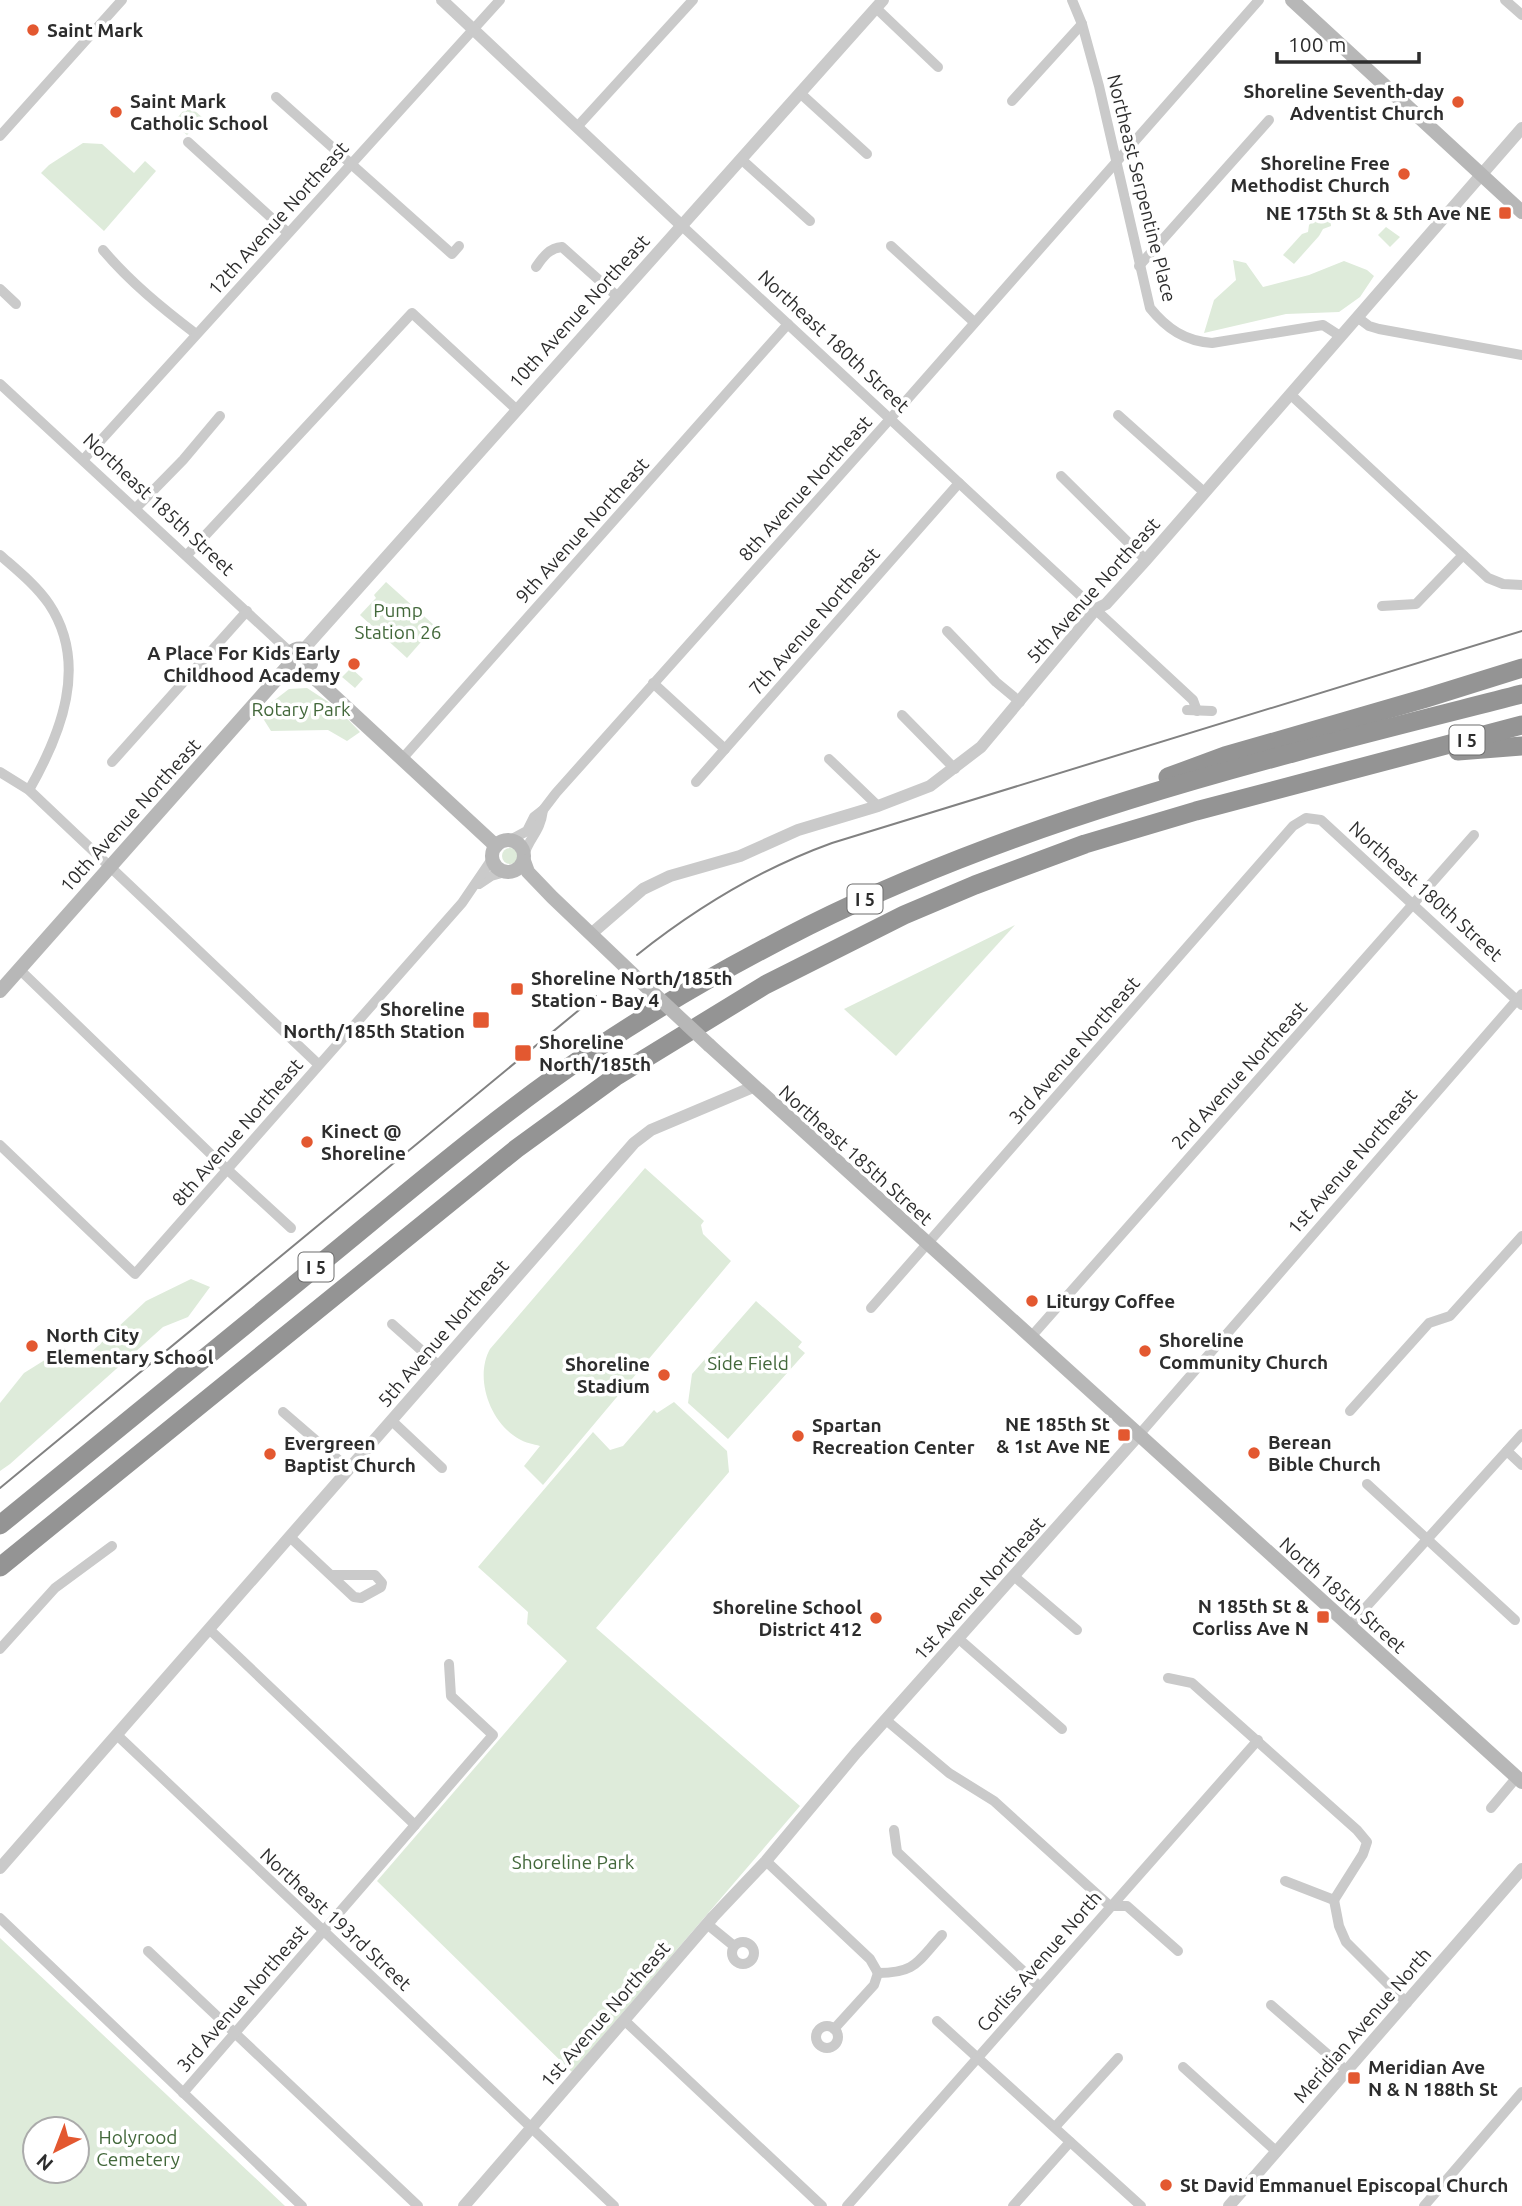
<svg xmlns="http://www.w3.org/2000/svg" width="1522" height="2206" viewBox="0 0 1522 2206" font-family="Ubuntu,sans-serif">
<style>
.green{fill:#deebda;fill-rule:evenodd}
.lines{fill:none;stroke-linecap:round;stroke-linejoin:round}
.minor{stroke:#cacaca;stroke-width:10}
.tertiary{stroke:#cacaca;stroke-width:12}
.secondary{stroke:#b7b7b7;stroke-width:14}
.motorway{stroke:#949494;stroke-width:19}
.tram{stroke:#828282;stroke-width:2}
.secondary-bridge{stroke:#b7b7b7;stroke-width:14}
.poi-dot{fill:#e35830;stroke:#fff;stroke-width:2.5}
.labels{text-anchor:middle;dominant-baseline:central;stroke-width:7;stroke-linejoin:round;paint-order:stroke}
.shield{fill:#fff;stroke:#6c6c6c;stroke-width:2}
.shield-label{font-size:18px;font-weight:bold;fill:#2d2d2d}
.poi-label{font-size:19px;font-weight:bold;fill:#2d2d2d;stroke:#fff;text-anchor:start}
.street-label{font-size:19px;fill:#2d2d2d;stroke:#fff}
.park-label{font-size:19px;fill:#43683b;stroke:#fff}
</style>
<rect width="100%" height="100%" fill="#fff"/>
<g class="green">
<polygon points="188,105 203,118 187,135 173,123"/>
<polygon points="83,143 102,144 134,173 145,161 156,171 104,231 41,173 49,165"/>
<polygon points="1324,209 1330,214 1331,226 1323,229 1319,236 1294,264 1283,255 1302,234 1308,232 1309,225"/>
<polygon points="1386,227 1400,237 1390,247 1378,235"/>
<polygon points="1233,260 1246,263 1263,287 1309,275 1344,261 1367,270 1374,276 1360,297 1339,312 1286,314 1204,333 1214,300 1236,280"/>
<polygon points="386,582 435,626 407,658 360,615 376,598 374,595"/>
<polygon points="351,668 363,679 355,688 342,677"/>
<polygon points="307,688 336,707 360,732 347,741 328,730 271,731 259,712 289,689"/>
<circle cx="510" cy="856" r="8"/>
<polygon points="1015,925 896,1056 844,1009"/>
<path d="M 645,1168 L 704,1221 L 701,1225 L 703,1234 L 731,1261 L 543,1485 L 524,1466 L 540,1446 C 534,1444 525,1443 519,1439 C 490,1423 474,1378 490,1349 Z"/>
<polygon points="191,1279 210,1287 188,1317 163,1327 10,1464 0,1471 0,1403 24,1373 64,1348 69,1355 85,1358 146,1301"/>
<polygon points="756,1301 802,1342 798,1347 805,1353 728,1439 688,1403 692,1374"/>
<polygon points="674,1402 727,1451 729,1472 596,1628 800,1806 572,2072 377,1881 567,1661 527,1624 528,1612 478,1567 593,1432 610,1450 623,1446 654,1410 657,1413"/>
<path d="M 0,1938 L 285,2206 L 0,2206 ZM 35,2129 L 77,2129 L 77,2171 L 35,2171 Z"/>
</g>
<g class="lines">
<g class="minor">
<path d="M 1072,0 L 1082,24 L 1099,86 L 1150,308 C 1167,329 1185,341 1212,343 L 1323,325 L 1340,336"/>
<polyline points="1505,0 1522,15"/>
<polyline points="876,8 938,67"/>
<polyline points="800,93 867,154"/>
<polyline points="276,97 452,254 459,246"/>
<polyline points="1012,101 1082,24"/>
<polyline points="577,127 693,0"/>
<polyline points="0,136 122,0"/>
<polyline points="188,142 288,233"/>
<polyline points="741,159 810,221"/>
<polyline points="681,225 1193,700 1197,711"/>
<polyline points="891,246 974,322"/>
<path d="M 103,250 C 130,282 162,308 196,334"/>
<polyline points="1139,266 1269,120"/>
<path d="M 536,267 C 543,257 549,248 562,247 L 618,297"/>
<polyline points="0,289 16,304"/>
<polyline points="1357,317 1369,326 1379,329 1522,355"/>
<polyline points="0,384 291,653"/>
<polyline points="1290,394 1488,578 1503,584 1522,585"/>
<polyline points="1118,415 1204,492"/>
<polyline points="83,460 500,0"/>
<polyline points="1061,476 1146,560"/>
<polyline points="136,508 183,460 220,416"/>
<path d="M 0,555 C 17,570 36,585 49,604 C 89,664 61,734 29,790"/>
<polyline points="187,555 412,313 517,410"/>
<polyline points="1382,606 1416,604 1463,555"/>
<polyline points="947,631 996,682 1020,702"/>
<polyline points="653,683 725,749"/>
<polyline points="1187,710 1212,711"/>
<polyline points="902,715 955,769"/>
<polyline points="402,759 788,324"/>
<polyline points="829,759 878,806"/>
<polyline points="112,762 247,611"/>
<polyline points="0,772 29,790 318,1064"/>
<polyline points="696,782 959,483"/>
<polyline points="510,840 527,831 534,817 543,810 556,793 890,419 1259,0"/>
<path d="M 524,855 C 530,836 540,833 543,810"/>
<polyline points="479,884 491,876 505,872"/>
<polyline points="19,969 218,1161 291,1228"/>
<polyline points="0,1145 135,1274 462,903 492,859"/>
<polyline points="871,1308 1293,826 1306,818 1321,820 1522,1005"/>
<polyline points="392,1324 439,1366"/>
<polyline points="1030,1338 1474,835"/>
<polyline points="1350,1411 1429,1323 1450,1316 1522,1236"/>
<polyline points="283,1412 349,1469"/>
<polyline points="392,1421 442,1468"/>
<polyline points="1138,1436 1522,994"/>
<polyline points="1507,1451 1522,1465"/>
<polyline points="1367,1484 1515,1620"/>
<polyline points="290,1537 354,1597 361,1598 381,1587 382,1583 375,1575 331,1575"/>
<polyline points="1015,1577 1077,1630"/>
<polyline points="1349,1626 1522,1434"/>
<polyline points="209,1629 415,1825"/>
<polyline points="959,1639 1062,1729"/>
<polyline points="0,1649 55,1588 112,1546"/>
<polyline points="1168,1678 1192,1683 1357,1830 1367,1842 1363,1854 1334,1900"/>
<polyline points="886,1720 949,1773 994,1801 1110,1906 1127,1906 1178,1951"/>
<polyline points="117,1735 614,2206"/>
<polyline points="1491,1808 1517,1777"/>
<polyline points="894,1830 897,1852 1039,1986"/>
<path d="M 766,1861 L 870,1959 L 878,1973 C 916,1973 917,1962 942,1935"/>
<polyline points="1285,1881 1334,1900"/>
<polyline points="1334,1900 1339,1926 1346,1942 1407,2003"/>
<polyline points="0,1918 302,2206"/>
<polyline points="707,1924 734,1946"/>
<circle cx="743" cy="1953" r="11"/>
<polyline points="148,1951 418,2206"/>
<polyline points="1271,2005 1348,2072"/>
<polyline points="624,2020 822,2206"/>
<polyline points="937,2021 1141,2206"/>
<circle cx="827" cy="2037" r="11"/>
<polyline points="834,2029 874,1985 878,1973"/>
<polyline points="1183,2067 1277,2152"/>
<polyline points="183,2093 493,1735 451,1696 449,1664"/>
<polyline points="1055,2127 1118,2058"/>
<polyline points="847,2206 1258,1740"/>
<polyline points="1013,2206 1070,2142"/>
<polyline points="1424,2206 1522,2092"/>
</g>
<g class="tertiary">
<polyline points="442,0 681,225"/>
<polyline points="304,649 883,0"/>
<polyline points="591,934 643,889 670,876 740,856 798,830 878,806 930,786 981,747 1096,609 1106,604 1146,560 1522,128"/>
<polyline points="0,1868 634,1143 651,1130 753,1087"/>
<polyline points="464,2206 713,1917 766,1861 856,1753 1138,1436"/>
<polyline points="1229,2206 1522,1869"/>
</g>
<g class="secondary">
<polyline points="1292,0 1522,212"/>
<path d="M 289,665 C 287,654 293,647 304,649 L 311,657 L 311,664 L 306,670"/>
<polyline points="306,670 496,846"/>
<circle cx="508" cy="856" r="16"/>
<polyline points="524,861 528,872 552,897 638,979"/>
<polyline points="0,991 289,665"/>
<polyline points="709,1045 1522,1782"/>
</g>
<g class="motorway">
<polyline points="1458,751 1522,746"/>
<polyline points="1168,777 1225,756 1426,698 1522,668"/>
<path d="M 0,1525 C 105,1439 210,1354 315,1268 C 407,1193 496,1116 594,1050 C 662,1004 735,963 808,926 C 1034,813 1279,756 1522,694"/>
<polyline points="0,1567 516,1149 615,1077 765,985 904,915 975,885 1085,844 1196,811 1522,725"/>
</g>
<g class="tram">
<path d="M 637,955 C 696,908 760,869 832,843 L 1522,631"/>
<polyline points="0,1488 596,996"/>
</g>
<polyline class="secondary-bridge" points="638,979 709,1045"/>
</g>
<g class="poi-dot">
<circle cx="33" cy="30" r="7"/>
<circle cx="1458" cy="102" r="7"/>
<circle cx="116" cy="112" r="7"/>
<circle cx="1404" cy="174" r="7"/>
<rect x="1498" y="206" width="14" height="14" rx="3.5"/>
<circle cx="354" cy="664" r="7"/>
<rect x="510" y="982" width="14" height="14" rx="3.5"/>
<rect x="472" y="1011" width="18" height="18" rx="3.5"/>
<rect x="514" y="1044" width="18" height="18" rx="3.5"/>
<circle cx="307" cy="1142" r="7"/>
<circle cx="1032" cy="1301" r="7"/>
<circle cx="32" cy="1346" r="7"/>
<circle cx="1145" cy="1351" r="7"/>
<circle cx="664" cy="1375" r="7"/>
<rect x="1117" y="1428" width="14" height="14" rx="3.5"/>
<circle cx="798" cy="1436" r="7"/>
<circle cx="1254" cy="1453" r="7"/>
<circle cx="270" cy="1454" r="7"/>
<rect x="1316" y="1610" width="14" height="14" rx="3.5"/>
<circle cx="876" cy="1618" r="7"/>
<rect x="1347" y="2071" width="14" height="14" rx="3.5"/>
<circle cx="1166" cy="2185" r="7"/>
</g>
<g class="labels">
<g class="shield">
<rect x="1449.5" y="725.5" width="35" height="29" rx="5"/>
<rect x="847.5" y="884.5" width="35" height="29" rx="5"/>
<rect x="298.5" y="1252.5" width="35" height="29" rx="5"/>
</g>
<g class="shield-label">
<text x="1467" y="740">I 5</text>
<text x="865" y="899">I 5</text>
<text x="316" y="1267">I 5</text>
</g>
<g class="poi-label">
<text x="47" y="30">Saint Mark</text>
<text x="1444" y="91" text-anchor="end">Shoreline Seventh-day<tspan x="1444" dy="22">Adventist Church</tspan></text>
<text x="130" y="101">Saint Mark<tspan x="130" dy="22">Catholic School</tspan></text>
<text x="1390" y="163" text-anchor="end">Shoreline Free<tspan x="1390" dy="22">Methodist Church</tspan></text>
<text x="1491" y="213" text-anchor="end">NE 175th St &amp; 5th Ave NE</text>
<text x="340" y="653" text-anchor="end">A Place For Kids Early<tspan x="340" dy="22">Childhood Academy</tspan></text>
<text x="531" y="978">Shoreline North/185th<tspan x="531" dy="22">Station - Bay 4</tspan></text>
<text x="465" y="1009" text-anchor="end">Shoreline<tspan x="465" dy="22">North/185th Station</tspan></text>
<text x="539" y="1042">Shoreline<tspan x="539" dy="22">North/185th</tspan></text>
<text x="321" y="1131">Kinect @<tspan x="321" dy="22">Shoreline</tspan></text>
<text x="1046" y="1301">Liturgy Coffee</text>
<text x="46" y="1335">North City<tspan x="46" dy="22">Elementary School</tspan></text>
<text x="1159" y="1340">Shoreline<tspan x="1159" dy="22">Community Church</tspan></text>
<text x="650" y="1364" text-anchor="end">Shoreline<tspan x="650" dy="22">Stadium</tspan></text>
<text x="1110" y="1424" text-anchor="end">NE 185th St<tspan x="1110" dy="22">&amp; 1st Ave NE</tspan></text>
<text x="812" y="1425">Spartan<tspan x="812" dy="22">Recreation Center</tspan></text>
<text x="1268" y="1442">Berean<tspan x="1268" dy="22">Bible Church</tspan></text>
<text x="284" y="1443">Evergreen<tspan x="284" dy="22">Baptist Church</tspan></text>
<text x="1309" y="1606" text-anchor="end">N 185th St &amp;<tspan x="1309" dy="22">Corliss Ave N</tspan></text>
<text x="862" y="1607" text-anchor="end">Shoreline School<tspan x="862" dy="22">District 412</tspan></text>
<text x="1368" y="2067">Meridian Ave<tspan x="1368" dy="22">N &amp; N 188th St</tspan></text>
<text x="1180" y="2185">St David Emmanuel Episcopal Church</text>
</g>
<g class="street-label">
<text transform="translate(1142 188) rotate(76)">Northeast Serpentine Place</text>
<text transform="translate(278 218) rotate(-48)">12th Avenue Northeast</text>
<text transform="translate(579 311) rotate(-48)">10th Avenue Northeast</text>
<text transform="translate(834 341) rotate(43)">Northeast 180th Street</text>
<text transform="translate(805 488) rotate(-48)">8th Avenue Northeast</text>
<text transform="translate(159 504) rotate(43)">Northeast 185th Street</text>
<text transform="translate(582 530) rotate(-48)">9th Avenue Northeast</text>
<text transform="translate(1093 590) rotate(-48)">5th Avenue Northeast</text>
<text transform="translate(814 621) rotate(-49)">7th Avenue Northeast</text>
<text transform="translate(130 815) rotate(-48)">10th Avenue Northeast</text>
<text transform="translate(1426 891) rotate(42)">Northeast 180th Street</text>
<text transform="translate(1074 1050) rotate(-49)">3rd Avenue Northeast</text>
<text transform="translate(1239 1075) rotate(-48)">2nd Avenue Northeast</text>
<text transform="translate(237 1132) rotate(-49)">8th Avenue Northeast</text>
<text transform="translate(856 1155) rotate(42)">Northeast 185th Street</text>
<text transform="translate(1352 1161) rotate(-49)">1st Avenue Northeast</text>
<text transform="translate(443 1333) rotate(-49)">5th Avenue Northeast</text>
<text transform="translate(979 1588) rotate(-48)">1st Avenue Northeast</text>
<text transform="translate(1343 1595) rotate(42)">North 185th Street</text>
<text transform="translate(336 1919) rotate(43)">Northeast 193rd Street</text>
<text transform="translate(1039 1961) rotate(-49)">Corliss Avenue North</text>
<text transform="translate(242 1998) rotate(-49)">3rd Avenue Northeast</text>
<text transform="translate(605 2014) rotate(-49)">1st Avenue Northeast</text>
<text transform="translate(1362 2025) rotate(-49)">Meridian Avenue North</text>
</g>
<g class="park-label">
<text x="398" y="610">Pump<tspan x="398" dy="22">Station 26</tspan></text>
<text x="301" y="709">Rotary Park</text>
<text x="748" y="1363">Side Field</text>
<text x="573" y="1862">Shoreline Park</text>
<text x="138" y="2137">Holyrood<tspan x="138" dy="22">Cemetery</tspan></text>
</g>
</g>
<g transform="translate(56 2150) rotate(222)"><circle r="33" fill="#ffffff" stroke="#ababab" stroke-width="2"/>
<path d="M0-5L12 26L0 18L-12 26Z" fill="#e35830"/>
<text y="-10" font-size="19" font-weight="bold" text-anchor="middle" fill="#2d2d2d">N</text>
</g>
<path d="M1277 52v10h142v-10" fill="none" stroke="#2d2d2d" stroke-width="3.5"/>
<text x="1288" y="52" font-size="21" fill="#2d2d2d" stroke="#ffffff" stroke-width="5" paint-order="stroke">100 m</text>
</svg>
